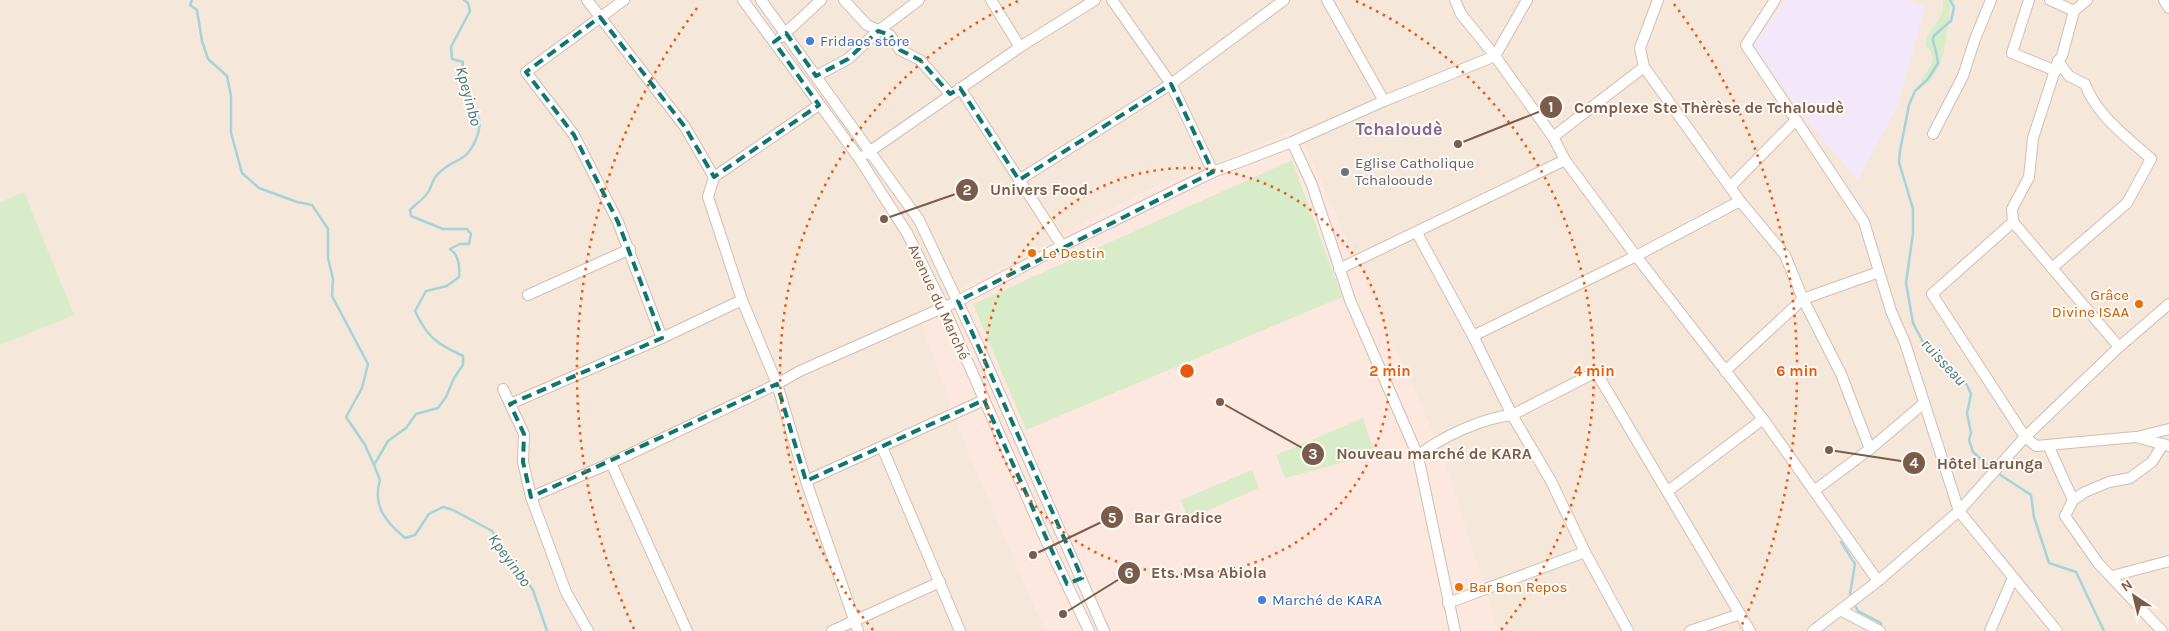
<svg xmlns="http://www.w3.org/2000/svg" width="2169" height="631" viewBox="0 0 2169 631" font-family="Karla,sans-serif">
<style>
.residential{fill:#f5e8da}
.commercial{fill:#fde8e0}
.education{fill:#f3e8fa}
.green{fill:#d8ecc9}
.lines{fill:none;stroke-linecap:round;stroke-linejoin:round}
.stream{stroke:#a5d3da;stroke-width:2.5}
.street-casing{stroke:#d1beb0;stroke-width:12}
.street{stroke:#fff;stroke-width:10}
.marked{fill:none;stroke:#0f766e;stroke-width:4;stroke-dasharray:10 6;stroke-linejoin:round}
.ring{fill:none;stroke:#e8590c;stroke-width:2.5;stroke-dasharray:2.5 5}
.shop-dot{fill:#3f7fe0;stroke:#fffaf3;stroke-width:2}
.worship-dot{fill:#6b7280;stroke:#fffaf3;stroke-width:2}
.food-dot{fill:#e8710a;stroke:#fffaf3;stroke-width:2}
.labels{text-anchor:middle;dominant-baseline:central;stroke-width:4;stroke-linejoin:round;paint-order:stroke}
.shop-label{font-size:15px;fill:#366cbe;stroke:#fffaf3;text-anchor:start}
.worship-label{font-size:15px;fill:#5b616d;stroke:#fffaf3;text-anchor:start}
.food-label{font-size:15px;fill:#c56008;stroke:#fffaf3;text-anchor:start}
.street-label{font-size:15px;fill:#7a5c4d;stroke:#fffaf3}
.water-label{font-size:16px;font-style:italic;fill:#437c86;stroke:#fffaf3}
.quarter-label{font-size:18px;font-weight:bold;fill:#846695;stroke:#fffaf3}
.centre{fill:#e8590c;stroke:#fffaf3;stroke-width:2.5}
.ring-label{font-size:15px;text-anchor:middle;font-weight:bold;fill:#e8590c;stroke:#fffaf3;stroke-width:4;stroke-linejoin:round;paint-order:stroke}
.leader{fill:none;stroke:#7a5c4d;stroke-width:2}
.callout-dot{fill:#7a5c4d;stroke:#fffaf3;stroke-width:2}
.mark-label{font-size:15px;text-anchor:middle;font-weight:bold;fill:#fff}
.callout-label{font-size:16px;text-anchor:middle;font-weight:bold;fill:#7a5c4d;stroke:#fffaf3;stroke-width:4;stroke-linejoin:round;paint-order:stroke}
</style>
<rect width="100%" height="100%" fill="#fdf6ec"/>
<rect class="residential" x="0" y="0" width="2169" height="631"/>
<polygon class="commercial" points="1298,129 1442,452 1498,631 1047,631 1038,616 967,449 917,312 1143,192"/>
<polygon class="education" points="1786,0 1907,0 1925,7 1898,105 1858,180 1810,125 1753,45"/>
<g class="green">
<path d="M 1943,0 L 1954,0 L 1950,9 C 1947,29 1945,81 1921,84 C 1923,71 1943,61 1926,46 C 1926,25 1945,25 1943,0 Z"/>
<polygon points="1292,160 1342,297 1026,430 973,304"/>
<polygon points="24,192 74,315 0,345 0,202"/>
<polygon points="1363,418 1375,454 1285,478 1276,455"/>
<polygon points="1252,470 1259,488 1188,519 1181,500"/>
</g>
<g class="lines">
<g class="stream">
<polyline points="192,0 190,5 197,10 202,41 208,59 227,76 231,96 231,133 242,173 259,188 297,202 312,205 328,229 328,258 333,279 332,296 368,364 362,388 346,417 365,445 374,465"/>
<path d="M 464,0 L 468,3 L 470,11 L 451,47 L 452,59 L 463,62 C 459,90 473,94 479,120 C 480,126 479,133 476,139 C 465,166 454,156 438,174 C 433,178 432,185 429,191 C 425,198 416,204 410,210 L 411,216 L 443,229 L 467,229 L 471,234 L 469,244 L 460,244 L 450,249 C 459,255 460,266 459,277 L 447,286 L 426,291 L 415,311 C 427,337 437,344 463,356 L 463,365 L 454,378 L 446,397 L 438,408 L 416,414 L 406,428 L 388,441 L 374,465 L 380,480 C 372,506 386,522 405,538 L 415,535 L 429,514 L 443,507 L 453,510 L 492,531 L 533,590 L 547,631"/>
<path d="M 1950,0 L 1954,7 L 1951,21 C 1923,44 1935,33 1938,63 L 1928,79 L 1915,91 L 1909,105 L 1900,151 L 1899,162 L 1913,209 L 1913,233 L 1906,283 L 1913,323 L 1925,346 L 1935,357 L 1954,371 L 1967,385 L 1971,394 L 1967,413 L 1971,433 L 1969,440 L 1973,452 L 1992,469"/>
<polyline points="1996,472 2031,495 2034,517 2049,563 2076,572 2104,631"/>
<polyline points="1841,542 1855,564 1850,594 1852,598"/>
<polyline points="1854,603 1858,611 1881,623 1881,627"/>
</g>
<defs>
<g id="street">
<polyline points="587,0 685,127 714,177"/>
<polyline points="624,0 526,72 574,135 618,222 662,338"/>
<polyline points="743,0 859,158 907,233 944,308 1045,538 1089,631"/>
<polyline points="761,0 919,220 981,351 1104,631"/>
<polyline points="844,0 867,25 890,35 900,50 920,60 950,94"/>
<polyline points="991,0 1020,47"/>
<polyline points="1112,0 1171,84 1213,172"/>
<polyline points="1327,0 1384,101"/>
<polyline points="1527,0 1495,56 1553,137 1565,160 1636,256 1763,419 1878,581"/>
<polyline points="1658,0 1640,48 1644,67 1740,201 1785,255 1803,299 1841,374 1870,449"/>
<polyline points="2029,0 2012,53 2056,71"/>
<polyline points="2050,0 2074,11"/>
<polyline points="2087,0 2074,11 2062,56 2058,61 2033,138 2029,177 2012,209 2013,222 2119,347"/>
<polyline points="2164,0 2169,8"/>
<polyline points="781,37 821,0"/>
<polyline points="816,76 848,59 878,31 919,0"/>
<polyline points="960,88 1062,246"/>
<polyline points="819,105 714,177 708,197 742,300 777,384 806,481 858,631"/>
<polyline points="1796,120 1864,222 1891,311 1905,343 1959,511 2057,631"/>
<polyline points="1933,134 1963,76 1975,39 1991,0"/>
<polyline points="1553,137 1644,67"/>
<polyline points="1292,142 1312,185 1350,300 1418,456 1455,631"/>
<polyline points="866,154 1020,47 1095,0"/>
<polyline points="1019,180 1171,84 1284,0"/>
<polyline points="1731,186 1796,120 1746,45 1775,0"/>
<polyline points="1740,201 1636,256 1473,336 1512,415 1596,372 1750,631"/>
<polyline points="2013,222 1932,294 2025,437 2036,446 2136,437 2169,446"/>
<polyline points="1417,233 1473,336"/>
<path d="M 2052,268 L 2127,203 L 2151,159 C 2126,136 2097,116 2085,84 L 2069,76 L 2058,61"/>
<polyline points="1339,269 1565,160"/>
<polyline points="528,295 630,249"/>
<polyline points="1725,371 1803,299 1879,272"/>
<polyline points="503,389 524,434 523,462 531,497 566,592 588,631"/>
<polyline points="510,404 662,338 742,300"/>
<polyline points="2137,437 2169,429"/>
<polyline points="2048,445 2073,500 2065,516 2098,563 2162,631"/>
<polyline points="882,447 960,631"/>
<path d="M 1418,456 C 1440,437 1483,418 1512,415 L 1551,481 L 1585,552 L 1448,603"/>
<polyline points="611,463 687,631"/>
<polyline points="806,481 984,400"/>
<polyline points="1815,490 1870,449 1923,404"/>
<polyline points="1668,491 1763,419"/>
<polyline points="531,497 611,463 777,384 800,371 958,301 1062,246 1213,172 1292,142 1384,101 1495,56 1461,14 1455,0"/>
<polyline points="2073,500 2085,492 2109,482 2130,478 2152,462 2163,444"/>
<polyline points="1585,552 1628,631"/>
<polyline points="2112,576 2169,561"/>
<polyline points="1840,610 1880,631"/>
<polyline points="832,631 940,582"/>
<polyline points="1690,631 1740,614"/>
<polyline points="1813,631 1878,581 1959,511 2025,437 2119,347 2169,304"/>
<polyline points="1990,631 2013,578"/>
</g>
</defs>
<use href="#street" class="street-casing"/>
<use href="#street" class="street"/>
</g>
<path class="marked" d="M 600,17 L 685,127 L 714,177 L 819,105 L 774,42 L 786,33 L 816,76 L 848,59 L 878,31 L 890,35 L 900,50 L 920,60 L 950,94 L 960,88 L 1019,180 L 1171,84 L 1213,172 L 958,301 L 1082,578 L 1067,584 L 984,400 L 806,481 L 777,384 L 531,497 L 523,462 L 524,434 L 510,404 L 662,338 L 618,222 L 574,135 L 526,72 Z"/>
<g class="ring">
<circle cx="1187" cy="371" r="203"/>
<path d="M873 630A407 407 0 0 1 1018 1M1356 1A407 407 0 0 1 1501 630"/>
<path d="M634 629A610 610 0 0 1 700 4M1674 4A610 610 0 0 1 1740 629"/>
</g>
<g class="shop-dot">
<circle cx="810" cy="41" r="5"/>
<circle cx="1262" cy="600" r="5"/>
</g>
<circle class="worship-dot" cx="1345" cy="172" r="5"/>
<g class="food-dot">
<circle cx="1032" cy="253" r="5"/>
<circle cx="2139" cy="304" r="5"/>
<circle cx="1459" cy="587" r="5"/>
</g>
<g class="labels">
<g class="shop-label">
<text x="820" y="41">Fridaos store</text>
<text x="1272" y="600">Marché de KARA</text>
</g>
<g class="worship-label">
<text x="1355" y="163">Eglise Catholique<tspan x="1355" dy="17">Tchalooude</tspan></text>
</g>
<g class="food-label">
<text x="1042" y="253">Le Destin</text>
<text x="2129" y="295" text-anchor="end">Grâce<tspan x="2129" dy="17">Divine ISAA</tspan></text>
<text x="1469" y="587">Bar Bon Repos</text>
</g>
<g class="street-label">
<text transform="translate(939 302) rotate(65)">Avenue du Marché</text>
</g>
<g class="water-label">
<text transform="translate(469 96) rotate(75)">Kpeyinbo</text>
<text transform="translate(1944 362) rotate(47)">ruisseau</text>
<text transform="translate(510 560) rotate(54)">Kpeyinbo</text>
</g>
<g class="quarter-label">
<text x="1399" y="129">Tchaloudè</text>
</g>
</g>
<circle cx="1187" cy="371" r="8" class="centre"/>
<g class="ring-label">
<text x="1390" y="376">2 min</text>
<text x="1594" y="376">4 min</text>
<text x="1797" y="376">6 min</text>
</g>
<path class="leader" d="M1458 144L1551 107M884 219L967 190M1220 402L1313 454M1829 450L1914 463M1033 555L1112 517M1063 614L1129 573"/>
<g class="callout-dot">
<circle cx="1458" cy="144" r="5"/>
<circle cx="884" cy="219" r="5"/>
<circle cx="1220" cy="402" r="5"/>
<circle cx="1829" cy="450" r="5"/>
<circle cx="1033" cy="555" r="5"/>
<circle cx="1063" cy="614" r="5"/>
<circle cx="1551" cy="107" r="12"/>
<circle cx="967" cy="190" r="12"/>
<circle cx="1313" cy="454" r="12"/>
<circle cx="1914" cy="463" r="12"/>
<circle cx="1112" cy="517" r="12"/>
<circle cx="1129" cy="573" r="12"/>
</g>
<g class="mark-label">
<text x="1551" y="112">1</text>
<text x="967" y="195">2</text>
<text x="1313" y="459">3</text>
<text x="1914" y="468">4</text>
<text x="1112" y="523">5</text>
<text x="1129" y="578">6</text>
</g>
<g class="callout-label">
<text x="1709" y="113">Complexe Ste Thèrèse de Tchaloudè</text>
<text x="1039" y="195">Univers Food</text>
<text x="1434" y="459">Nouveau marché de KARA</text>
<text x="1990" y="469">Hôtel Larunga</text>
<text x="1178" y="523">Bar Gradice</text>
<text x="1209" y="578">Ets. Msa Abiola</text>
</g>
<g transform="translate(2134 596) rotate(325)" stroke="#fffaf3" stroke-width="4" paint-order="stroke">
<path d="M0-4L9 19L0 12L-9 19Z" fill="#7a5c4d"/>
<text y="-8" font-size="14" font-weight="bold" text-anchor="middle" fill="#7a5c4d">N</text>
</g>
</svg>
